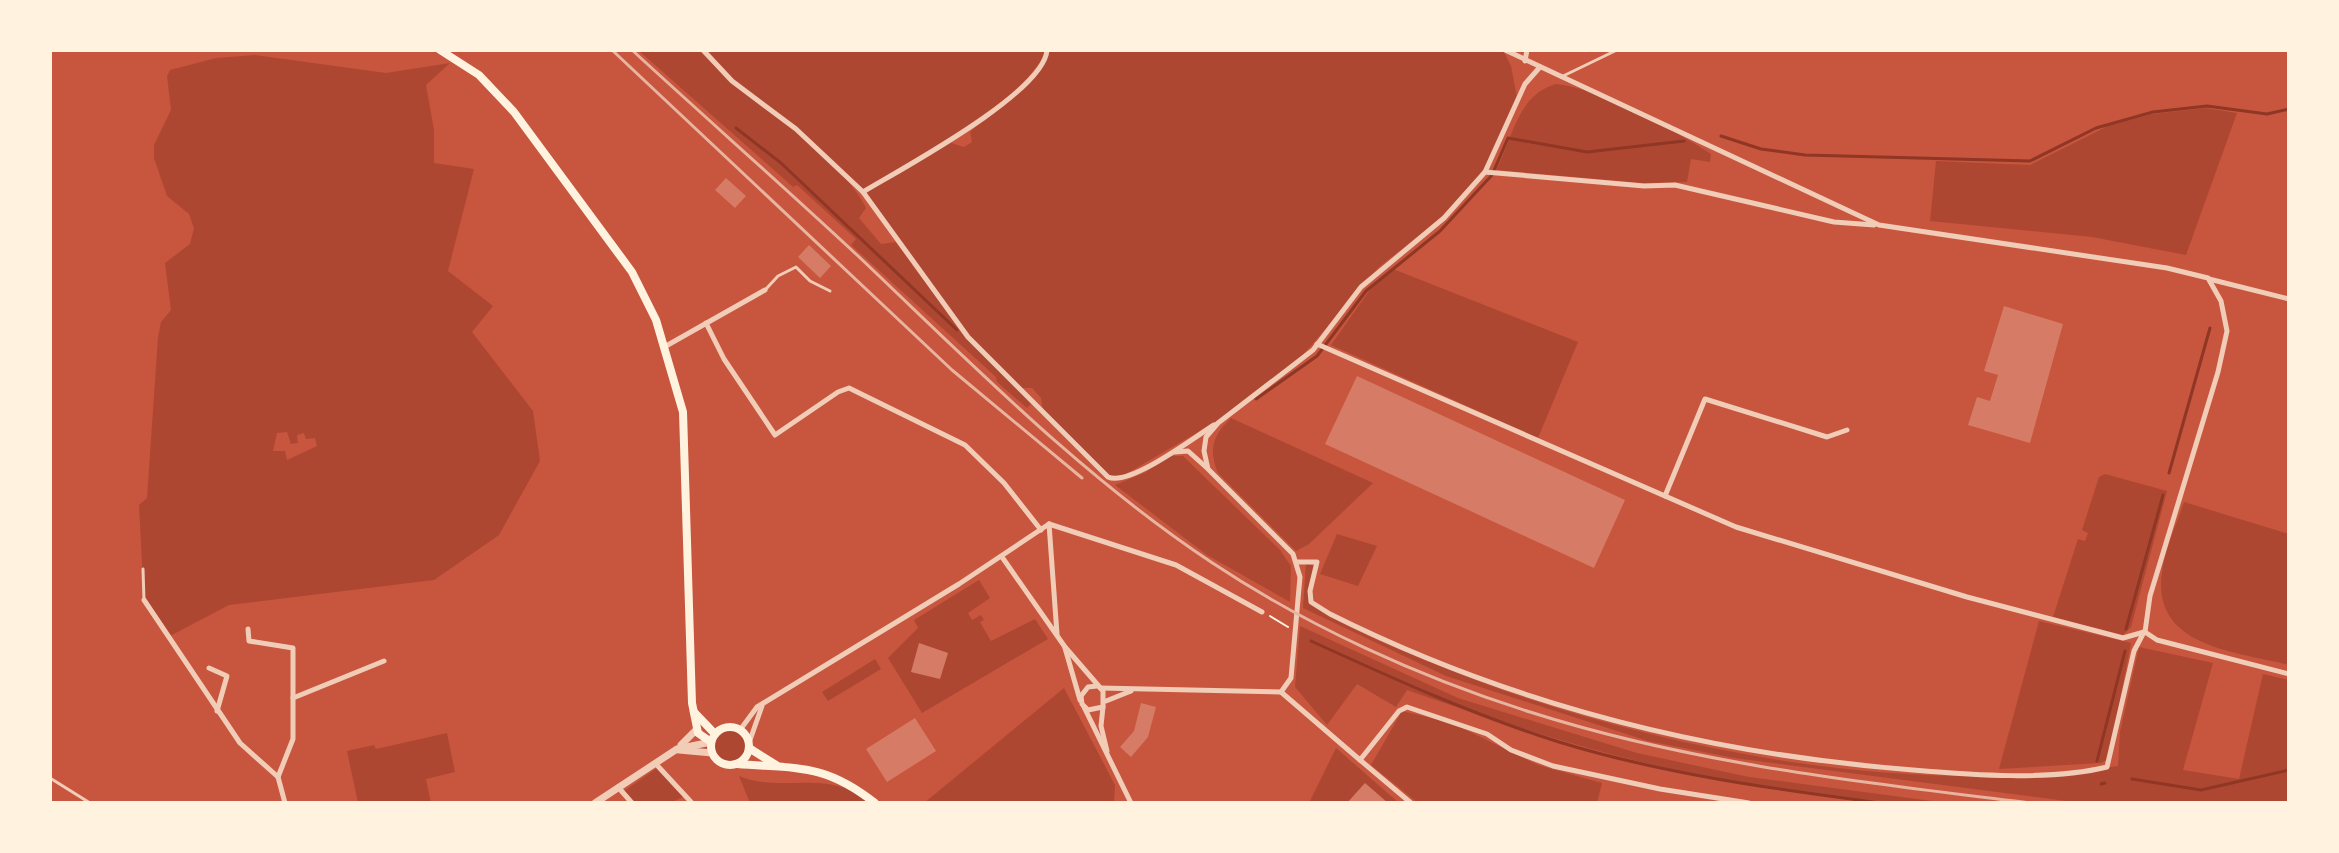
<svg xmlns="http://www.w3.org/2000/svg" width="2339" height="853" viewBox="0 0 2339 853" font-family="'PT Sans',sans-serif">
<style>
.green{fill:#ae4732;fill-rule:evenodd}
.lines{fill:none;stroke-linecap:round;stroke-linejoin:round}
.stream{stroke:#8f3625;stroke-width:3}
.building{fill:#d67c66}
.path{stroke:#fff3e0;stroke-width:2}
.service{stroke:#f1ccb7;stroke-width:3}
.minor{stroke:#f1ccb7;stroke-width:5}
.tertiary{stroke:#f1ccb7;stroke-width:7}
.primary{stroke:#fff3e0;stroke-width:8}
.rail{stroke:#e9b49f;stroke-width:3}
</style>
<rect width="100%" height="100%" fill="#c8553d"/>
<g class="green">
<path d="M 638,50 L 699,50 C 746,103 834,146 866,208 L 859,218 L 881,244 L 896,242 L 966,339 L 1031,404 L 1027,408 L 997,382 L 996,377 L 851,245 L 856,239 L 797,185 L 793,187 Z"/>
<path d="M 704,50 L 1045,50 L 1046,53 C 1005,118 927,153 863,190 L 797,128 L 733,79 Z"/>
<polygon points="1048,50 1503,50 1511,66 1517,98 1484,171 1443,217 1379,267 1296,363 1217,421 1119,478 1109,476 1043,411 1041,398 1032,388 1020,388 969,336 865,193 948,142 964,147 972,142 970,132 1037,73"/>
<path d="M 255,55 L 386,73 L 450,63 L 426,85 L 434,130 L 434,163 L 474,169 L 448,271 L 493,306 L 472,332 L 533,411 L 540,461 L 499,535 L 434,580 L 229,605 L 168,637 L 144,600 L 139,505 L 147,498 L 158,337 L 161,322 L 171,310 L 165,263 L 190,244 L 194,228 L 189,214 L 167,196 L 154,158 L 154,145 L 171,110 L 167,76 L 170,70 L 216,58 ZM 287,432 L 291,444 L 298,443 L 297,435 L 304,433 L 306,439 L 315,438 L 317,446 L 287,460 L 285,451 L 273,451 L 277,433 Z"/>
<path d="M 1556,84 C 1600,88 1674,130 1711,154 L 1710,162 L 1691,159 L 1687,182 L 1643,183 L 1496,170 C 1513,138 1517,95 1556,84 Z"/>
<polygon points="2206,108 2237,113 2186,255 2092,237 1930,221 1936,161 2030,165 2108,126 2153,114"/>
<polygon points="1393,269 1578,342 1538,438 1331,345 1369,291"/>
<path d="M 1231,418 L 1373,483 L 1309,544 L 1296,551 L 1218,473 C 1208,449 1213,435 1231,418 Z"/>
<polygon points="1168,456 1183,456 1280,550 1291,566 1290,602 1207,555 1115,485 1146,472"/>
<polygon points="2105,474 2167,491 2131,627 2123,635 2053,617 2078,539 2085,541 2088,533 2082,530 2099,477"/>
<path d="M 2184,502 L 2289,534 L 2289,665 C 2233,651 2147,647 2163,566 C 2167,545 2177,523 2184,502 Z"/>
<polygon points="1337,534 1377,546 1358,586 1320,574"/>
<path d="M 1306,563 L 1314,566 L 1309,603 L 1312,606 C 1351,630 1395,648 1437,665 C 1640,748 1901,799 2118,766 L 2120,732 L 2139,647 L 2213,663 L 2183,770 L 2239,779 L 2263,674 L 2289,680 L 2289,803 L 2082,803 L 1734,758 L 1648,741 L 1446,676 L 1303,608 Z"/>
<polygon points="979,580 990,598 968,613 972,620 981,615 984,620 980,622 991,641 1035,619 1048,639 922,713 888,658 918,628 914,620"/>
<polygon points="2039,621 2131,643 2111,747 2108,759 2101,763 1999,769"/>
<path d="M 1300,626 L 1458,698 L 1637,753 L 1749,777 L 1947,803 C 1761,803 1580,751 1407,690 L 1396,707 L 1357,684 L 1327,725 L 1295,687 Z"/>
<polygon points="875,659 881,669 828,701 822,692"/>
<polygon points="1064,688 1115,785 1114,803 924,803"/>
<polygon points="1402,711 1452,723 1538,765 1602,783 1597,803 1418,803 1371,765"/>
<circle cx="730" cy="746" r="19"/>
<polygon points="447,733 455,772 426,779 431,803 358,803 347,751 374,745 376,749"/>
<polygon points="1336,748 1399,803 1309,803"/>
<polygon points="657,768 683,797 670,803 635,803 624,791"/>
<path d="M 739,776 C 781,794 832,767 867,803 L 750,803 Z"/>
</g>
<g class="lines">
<g class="stream">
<polyline points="736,128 781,163 957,330"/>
<polyline points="1721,136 1761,149 1805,155 2030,161 2096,128 2153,112 2207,106 2267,114 2289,109"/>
<polyline points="1256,399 1317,356 1366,291 1440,231 1492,175 1508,138 1587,152 1684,141"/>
<polyline points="2169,473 2210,328"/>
<polyline points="2126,629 2163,495"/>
<path d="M 1311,641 C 1392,678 1473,715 1559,742 C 1663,774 1773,789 1881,803"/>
<polyline points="2097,761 2125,651"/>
<polyline points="2132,779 2201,790 2289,770"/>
<polyline points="2101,784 2105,783"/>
</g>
</g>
<g class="building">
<polygon points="726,178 746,196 735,208 715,190"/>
<polygon points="809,245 831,266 820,278 798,257"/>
<polygon points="2004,306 2063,324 2030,443 1968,425 1977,397 1990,401 1998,375 1984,371"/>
<polygon points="1357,376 1625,500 1594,568 1325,444"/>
<polygon points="919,643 948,653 940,679 911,672"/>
<polygon points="1141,703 1156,707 1148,737 1131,757 1120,747 1134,731"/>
<polygon points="915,718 936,751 887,782 866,749"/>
<polygon points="1365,783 1388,803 1347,803"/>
</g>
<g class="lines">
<polyline class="path" points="1270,616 1288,627"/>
<g class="service">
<polyline points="1561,77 1617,50"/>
<polyline points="766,289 778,276 796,267 810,281 830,291"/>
<polyline points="143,569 144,600"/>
<polyline points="50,778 90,803"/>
</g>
<g class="minor">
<path d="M 703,50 L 732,81 L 796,129 L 863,192 L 968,337 L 1108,477 C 1129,487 1193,438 1214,425"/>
<polyline points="1505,50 1879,225 2167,268 2208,278 2221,301 2227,331 2218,372 2150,596 2145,632"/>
<polyline points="1525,61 1527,50"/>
<polyline points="1485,172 1644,186 1675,185 1834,222 1874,225"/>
<path d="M 863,192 C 901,169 1044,93 1047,50"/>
<polyline points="2209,279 2289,299"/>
<polyline points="706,323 724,359 775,435 838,392 849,388 965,445 1004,483 1041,530"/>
<polyline points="1317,344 1736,527 1967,597 2123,638 2144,632"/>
<polyline points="666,346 765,290"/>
<polyline points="1175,452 1188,451 1207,468"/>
<polyline points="1665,496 1705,399 1827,437 1847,430"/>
<polyline points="1049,524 1176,565 1262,612"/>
<polyline points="1049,524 1057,634"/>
<polyline points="1002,557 1065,647 1103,691 1103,707 1088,710 1082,704 1081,696 1088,687 1097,686"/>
<path d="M 1297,562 L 1317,562 L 1310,591 L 1311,602 L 1330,614 C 1514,706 1709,754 1913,770 C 1972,775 2050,781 2107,767 L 2134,651 L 2144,632"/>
<polyline points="144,600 240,743 278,777 285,803"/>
<polyline points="248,629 249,641 293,648 293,739 278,777"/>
<polyline points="2145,632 2157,640 2289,674"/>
<polyline points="1065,648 1080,700"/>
<polyline points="209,668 227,676 217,711"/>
<polyline points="1100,688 1281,692"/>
<polyline points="1281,692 1291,678 1300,577 1293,554 1208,469 1204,451 1206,437 1218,423 1313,350 1361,287 1444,218 1485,172 1525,84 1540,67"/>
<polyline points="1281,692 1360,760 1399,711 1407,707 1487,734 1511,750 1553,766 1660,789 1749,803"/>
<polyline points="293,698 384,661"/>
<polyline points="1106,701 1131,691"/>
<polyline points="1084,707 1131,803"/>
<polyline points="1103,707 1101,726 1107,751"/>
<polyline points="740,730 757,707 959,584 1049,524"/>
<polyline points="749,743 762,706"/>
<polyline points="1360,760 1411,803"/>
<polyline points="655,763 692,803"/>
<polyline points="618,787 632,803"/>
</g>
<g class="tertiary">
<polyline points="681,745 696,730"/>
<polyline points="679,750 712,753"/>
<polyline points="595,803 677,749 711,742"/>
</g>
<g class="primary">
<polyline points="440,50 479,75 514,112 632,272 656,320 683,412 692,703 698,733 711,742"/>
<polyline points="694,712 715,734"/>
<circle cx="730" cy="746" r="19"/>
<polyline points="749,748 776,765"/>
<path d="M 737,764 C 798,769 824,763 875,803"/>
</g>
<g class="rail">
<polyline points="612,50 952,370 1082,478"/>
<path d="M 632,50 C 707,119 783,186 857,255 C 970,362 1080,475 1211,562 C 1307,626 1419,677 1530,712 C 1693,764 1860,782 2030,803"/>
</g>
</g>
<rect width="2339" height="853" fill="none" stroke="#fff3e0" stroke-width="104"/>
</svg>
